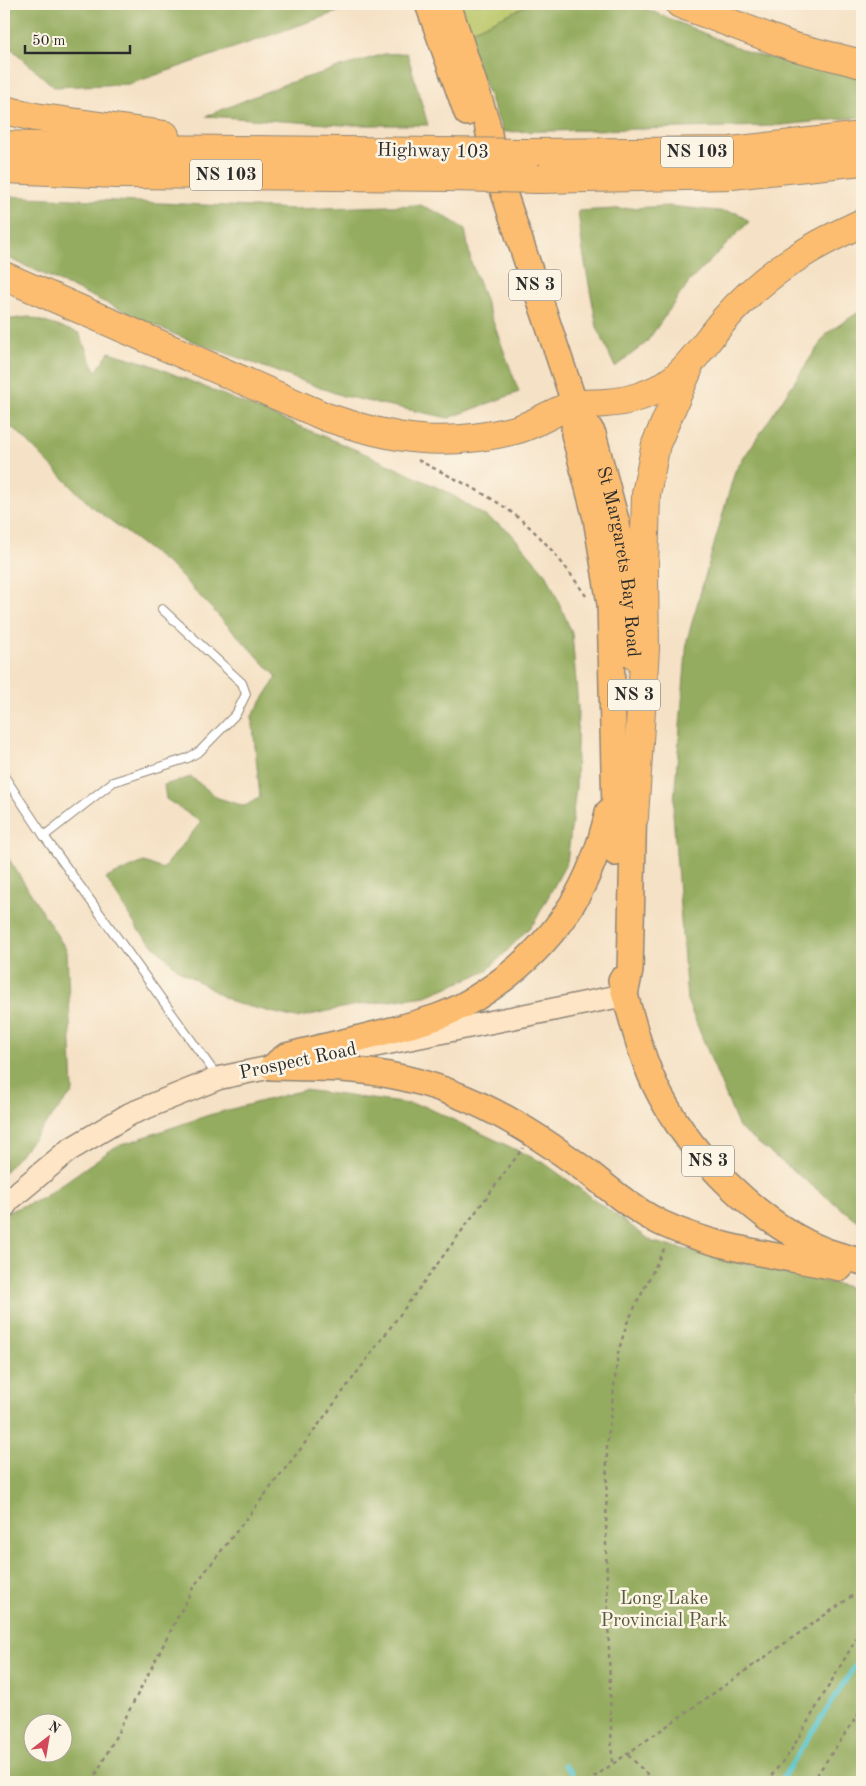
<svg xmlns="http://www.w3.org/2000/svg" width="866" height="1786" viewBox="0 0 866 1786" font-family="'Old Standard TT',serif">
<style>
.green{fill:#bbc86a;stroke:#737a4a}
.forest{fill:#94ac5e;stroke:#606c44;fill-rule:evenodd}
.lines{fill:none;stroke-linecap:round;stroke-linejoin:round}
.stream{stroke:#5cc8d3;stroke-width:4.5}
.lane-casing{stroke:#908678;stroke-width:10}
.secondary-casing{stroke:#908678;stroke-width:25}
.primary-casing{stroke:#908678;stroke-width:28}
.highway-casing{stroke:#908678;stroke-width:30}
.path{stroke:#908678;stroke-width:2.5;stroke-dasharray:4 4;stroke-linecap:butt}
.lane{stroke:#fff;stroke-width:8}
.secondary{stroke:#fee5c5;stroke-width:22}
.primary{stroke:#fcbd6f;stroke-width:25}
.highway{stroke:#fcbd6f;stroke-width:28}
.highway-bridge-casing{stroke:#908678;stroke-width:30;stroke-linecap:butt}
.highway-bridge{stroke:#fcbd6f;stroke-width:28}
.labels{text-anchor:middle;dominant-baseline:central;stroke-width:5;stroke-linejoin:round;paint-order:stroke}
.shield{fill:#fcf5e5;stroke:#6a6863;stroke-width:1}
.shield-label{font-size:18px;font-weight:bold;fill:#2b2b2b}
.street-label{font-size:19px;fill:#2b2b2b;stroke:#fcf5e5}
.park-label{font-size:19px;fill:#565a3e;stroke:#fcf5e5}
</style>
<rect width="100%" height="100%" fill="#fcf5e5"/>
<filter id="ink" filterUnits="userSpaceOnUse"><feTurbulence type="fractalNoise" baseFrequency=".02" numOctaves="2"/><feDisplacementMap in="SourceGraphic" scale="10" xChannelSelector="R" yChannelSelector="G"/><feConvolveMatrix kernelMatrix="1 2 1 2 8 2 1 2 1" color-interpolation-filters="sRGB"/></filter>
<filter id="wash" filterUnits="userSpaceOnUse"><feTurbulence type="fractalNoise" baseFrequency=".0096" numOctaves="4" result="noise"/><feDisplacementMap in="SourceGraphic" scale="20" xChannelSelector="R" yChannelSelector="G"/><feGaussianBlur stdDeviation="1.12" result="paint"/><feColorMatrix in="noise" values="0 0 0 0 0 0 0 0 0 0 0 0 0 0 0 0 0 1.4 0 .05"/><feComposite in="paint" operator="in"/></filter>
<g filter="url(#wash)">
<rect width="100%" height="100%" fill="#f5e1c5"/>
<polygon class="green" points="455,4 531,4 465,34"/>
<g class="forest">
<polygon points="4,4 360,4 130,84 54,87 4,42"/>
<polygon points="530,4 635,4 753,54 862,77 862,117 772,126 503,132 465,34"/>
<polygon points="407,53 428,125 343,125 206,116 285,84 384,54"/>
<polygon points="4,196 294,209 420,205 439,213 465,229 471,262 519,392 449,418 343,396 176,335 4,256"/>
<polygon points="668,206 738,213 749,222 689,282 646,343 615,367 597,327 583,252 578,211"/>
<polygon points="862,310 862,1222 856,1220 739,1128 687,1000 673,813 687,640 735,471 827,333"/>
<polygon points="29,317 79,333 96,372 109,352 149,364 366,454 447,492 509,531 547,575 572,633 578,707 576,788 567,862 534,923 487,971 426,996 351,1006 296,1018 234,1003 179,970 139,931 106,878 144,862 163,869 201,822 166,799 164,785 191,777 218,798 245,806 260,797 252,716 277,677 173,568 89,504 15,429 4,426 4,320"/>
<polygon points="4,851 67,951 73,1092 4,1173"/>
<path d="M 304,1090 L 424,1106 L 544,1163 L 653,1242 L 862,1290 L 862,1782 L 4,1782 L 4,1213 L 41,1199 L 115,1147 L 209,1115 ZM 32,1724 L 62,1724 L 62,1754 L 32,1754 Z"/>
</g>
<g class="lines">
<g class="stream">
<polyline points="564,1765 571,1772 573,1782"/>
<polyline points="780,1782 862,1655"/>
</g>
</g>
</g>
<g filter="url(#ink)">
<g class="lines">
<defs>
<g id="lane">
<polyline points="4,776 44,836 217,1076"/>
<polyline points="44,836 113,782 188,758 200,751 236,714 246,694 242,683 162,609"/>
</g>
<g id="secondary">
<polyline points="368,1047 625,995"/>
<polyline points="4,1207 9,1200 69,1150 130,1114 219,1078 291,1063"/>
</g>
<g id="primary">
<polyline points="428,4 467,113"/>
<path id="s1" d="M 448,4 L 487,123 L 495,166 L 575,405 L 593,434 L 617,524 L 628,593 L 633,656"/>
<polyline points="575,405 574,434 596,518 610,604 616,853"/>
<path d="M 621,980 C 632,1019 641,1059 660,1095 C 693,1157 760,1225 826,1251 C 838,1255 850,1258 862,1262"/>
<polyline points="625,995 630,971 634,798"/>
<path d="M 278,1062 L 286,1056 C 336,1043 388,1033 437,1017 C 463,1008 485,993 506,977 C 562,933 592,882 608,812"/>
<path d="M 272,1067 C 311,1068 350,1067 389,1075 C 433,1083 479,1102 518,1125 C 544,1140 569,1158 593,1176 C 614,1193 636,1211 661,1223 C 716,1249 781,1256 840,1268"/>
</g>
<g id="highway">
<polyline points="680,4 791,46 862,64"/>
<polyline points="4,110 35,117 165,135"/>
<polyline points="4,145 139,149 439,152"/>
<polyline points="530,153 731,151 862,136"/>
<polyline points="4,169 117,174 448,177"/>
<polyline points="540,179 732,175 862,161"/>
<path d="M 4,276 L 326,417 C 395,440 443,448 515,430 C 536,425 554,410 574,405 C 584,403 595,404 605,403 C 627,402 654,394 672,380 C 692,365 707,339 724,320 C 763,275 808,247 862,223"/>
<polyline points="634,817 645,649 644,571 646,494 656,444 688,370"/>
</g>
</defs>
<use href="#lane" class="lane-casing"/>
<use href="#secondary" class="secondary-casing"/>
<use href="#primary" class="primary-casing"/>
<use href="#highway" class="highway-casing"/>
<g class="path">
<path d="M 418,460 C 450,477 486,492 515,515 C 544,537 566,567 586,596"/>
<polyline points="628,1755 655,1782"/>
<polyline points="612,1762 606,1543 607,1447 618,1353 627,1323 666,1245"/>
<polyline points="92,1782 194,1586 302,1447 523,1148"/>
<polyline points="587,1782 862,1589"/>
<polyline points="766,1782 789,1754 862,1629"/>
<polyline points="812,1782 862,1709"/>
</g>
<use href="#lane" class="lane"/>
<use href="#secondary" class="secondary"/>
<use href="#primary" class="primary"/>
<use href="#highway" class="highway"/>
<defs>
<g id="highway-bridge">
<polyline points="439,152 530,153"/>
<polyline points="448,177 540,179"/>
</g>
</defs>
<use href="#highway-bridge" class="highway-bridge-casing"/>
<use href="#highway-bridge" class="highway-bridge"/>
</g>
</g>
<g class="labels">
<g class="shield">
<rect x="661" y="136.5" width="72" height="31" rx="4"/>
<rect x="190" y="159.5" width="72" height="31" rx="4"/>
<rect x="509" y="269.5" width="52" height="31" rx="4"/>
<rect x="608" y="679.5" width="52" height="31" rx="4"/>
<rect x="682" y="1145.5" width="52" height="31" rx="4"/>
</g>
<g class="shield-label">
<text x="697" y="152">NS 103</text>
<text x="226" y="175">NS 103</text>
<text x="535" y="285">NS 3</text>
<text x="634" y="695">NS 3</text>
<text x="708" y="1161">NS 3</text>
</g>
<g class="street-label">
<text transform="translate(433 152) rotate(1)">Highway 103</text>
<text stroke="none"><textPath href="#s1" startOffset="586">St Margarets Bay Road</textPath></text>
<text transform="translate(298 1062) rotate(-12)">Prospect Road</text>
</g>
<g class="park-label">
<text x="664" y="1599">Long Lake<tspan x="664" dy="22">Provincial Park</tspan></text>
</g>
</g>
<rect width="866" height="1786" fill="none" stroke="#fcf5e5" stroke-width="20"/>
<g transform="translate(48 1738) rotate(31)"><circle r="24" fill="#fcf5e5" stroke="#a8a49b"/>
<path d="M0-4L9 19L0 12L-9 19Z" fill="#d1495b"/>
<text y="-8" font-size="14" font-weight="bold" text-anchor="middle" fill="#2b2b2b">N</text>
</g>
<path d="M25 45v8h105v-8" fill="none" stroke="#2b2b2b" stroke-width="2.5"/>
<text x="32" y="45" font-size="15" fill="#2b2b2b" stroke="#fcf5e5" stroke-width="4" paint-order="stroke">50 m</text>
</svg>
